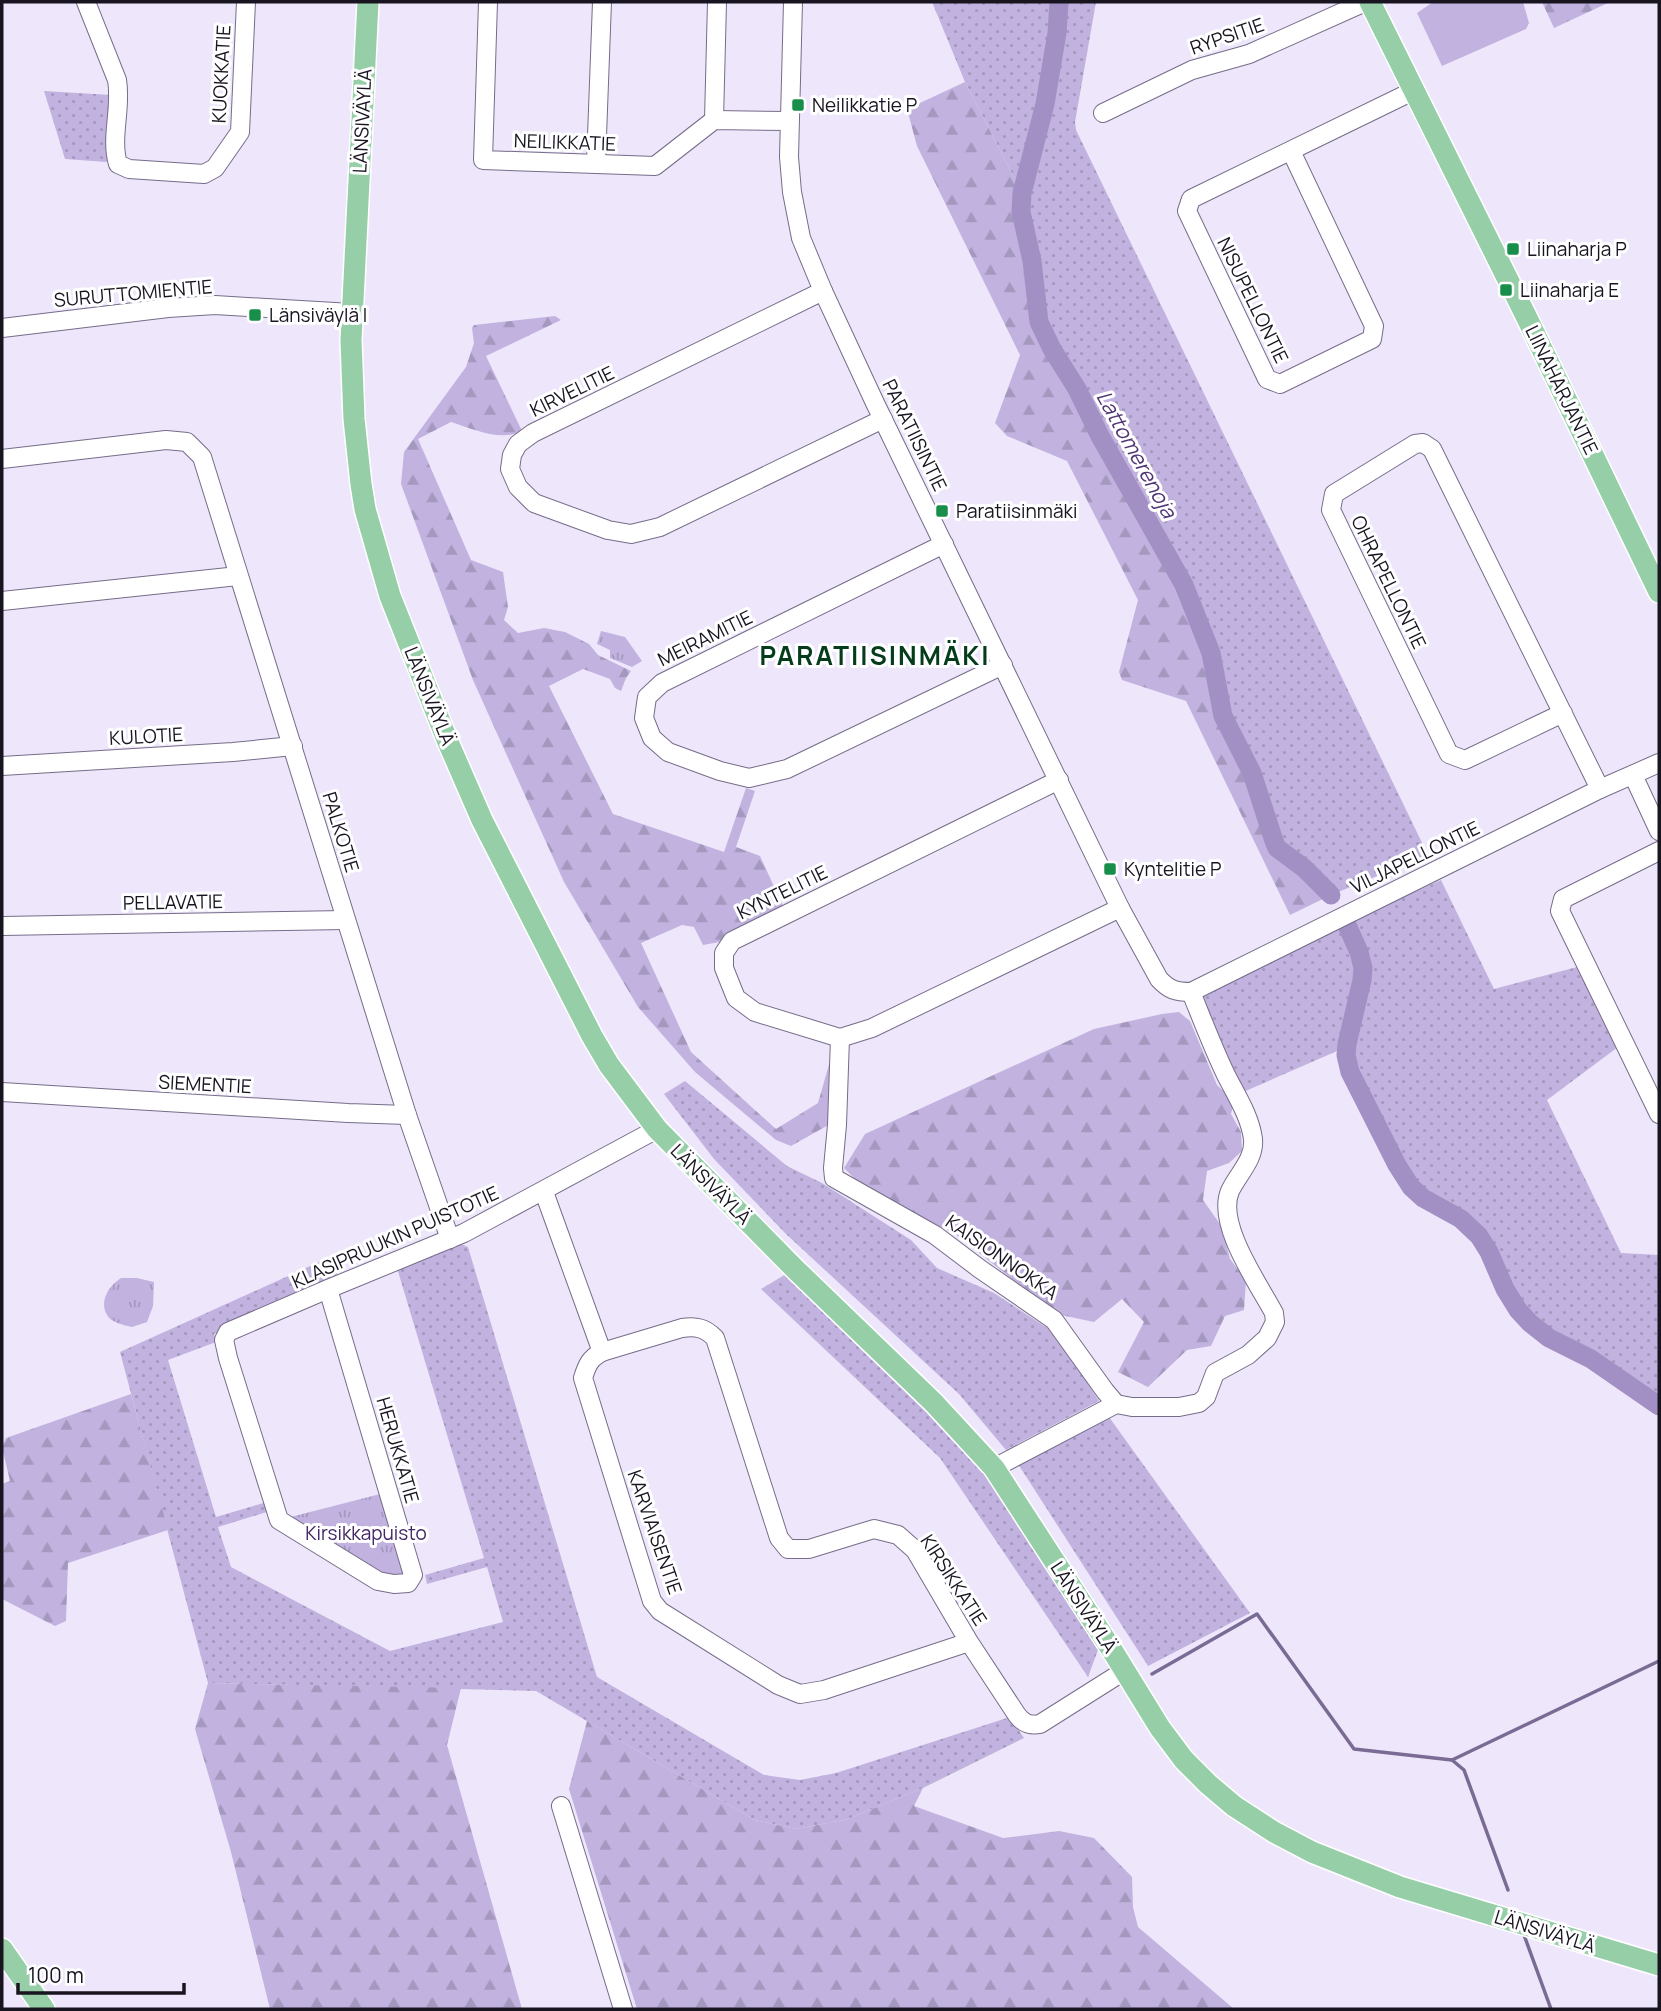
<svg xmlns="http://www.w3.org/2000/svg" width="1661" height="2011" viewBox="0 0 1661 2011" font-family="Manrope,sans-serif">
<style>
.grass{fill:url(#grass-dots)}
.forest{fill:url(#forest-firs)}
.park{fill:url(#park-tufts)}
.pitch{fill:#c1b2df}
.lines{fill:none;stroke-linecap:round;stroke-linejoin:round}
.stream{stroke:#796b93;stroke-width:3.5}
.river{stroke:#a290c4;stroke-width:19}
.minor-casing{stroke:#766c89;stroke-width:20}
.major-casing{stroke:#fff;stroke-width:24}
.minor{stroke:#fff;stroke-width:18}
.major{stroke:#96cea7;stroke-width:21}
.poi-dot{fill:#178e49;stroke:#fff;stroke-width:2.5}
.labels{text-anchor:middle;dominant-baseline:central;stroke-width:6;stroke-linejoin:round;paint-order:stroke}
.street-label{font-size:19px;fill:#181420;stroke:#fff}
.poi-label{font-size:19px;fill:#181420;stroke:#fff;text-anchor:start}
.park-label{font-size:19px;fill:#422766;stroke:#fff}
.water-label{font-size:21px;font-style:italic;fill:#503576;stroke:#fff}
.district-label{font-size:26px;font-weight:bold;letter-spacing:2px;fill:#053d1c;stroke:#fff}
</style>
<defs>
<pattern id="grass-dots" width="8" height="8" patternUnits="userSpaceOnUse" patternTransform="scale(1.75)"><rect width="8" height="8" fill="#c1b2df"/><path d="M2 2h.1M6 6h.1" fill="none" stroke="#a598bf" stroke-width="1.8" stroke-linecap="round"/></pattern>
<pattern id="forest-firs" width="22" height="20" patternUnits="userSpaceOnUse" patternTransform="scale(1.75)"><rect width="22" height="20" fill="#c1b2df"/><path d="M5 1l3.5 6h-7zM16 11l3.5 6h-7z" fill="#a598bf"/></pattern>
<pattern id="park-tufts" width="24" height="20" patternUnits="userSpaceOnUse" patternTransform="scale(1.75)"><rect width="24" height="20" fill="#c1b2df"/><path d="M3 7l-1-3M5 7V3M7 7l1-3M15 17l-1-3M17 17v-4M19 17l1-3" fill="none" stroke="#a598bf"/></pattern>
</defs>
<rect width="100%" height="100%" fill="#eee7fb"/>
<g class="grass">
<polygon points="932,2 1096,2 1075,122 1076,130 1428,855 1331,895 1304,868 1277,848 1274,841 1252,773 1223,716 1211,653 1184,585 1100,436 1077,389 1052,349 1039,322 1032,261 1021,212 1022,193 965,82"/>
<polygon points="44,91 111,95 109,160 106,162 65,159"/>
<polygon points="1441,880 1494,989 1577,967 1618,1047 1547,1100 1621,1253 1659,1255 1659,1400 1584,1347 1552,1332 1527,1312 1509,1284 1487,1238 1468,1219 1426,1194 1405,1171 1360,1082 1352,1064 1351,1050 1365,993 1367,967 1362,945 1350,921"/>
<polygon points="1339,925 1353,955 1357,969 1337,1051 1241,1093 1199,1003 1203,991"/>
<polygon points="685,1081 787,1166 822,1183 911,1240 937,1268 994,1293 1055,1333 1099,1401 1006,1450 959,1394 786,1234 714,1159 664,1094"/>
<polygon points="459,1243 468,1247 597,1677 764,1775 800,1780 836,1773 1010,1717 1024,1738 923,1788 848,1819 796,1829 755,1820 536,1691 208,1683 120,1352 330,1257 338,1277 214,1334 216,1342 168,1360 216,1517 267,1502 270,1511 218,1527 231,1567 390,1651 503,1622 487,1567 427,1584 425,1575 484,1558 397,1268"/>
<polygon points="786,1274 945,1424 1008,1502 1098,1650 1088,1677 940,1458 761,1289"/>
<polygon points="1109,1417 1250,1613 1148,1666 1018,1464"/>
</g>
<g class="forest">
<polygon points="1542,2 1610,2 1554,28"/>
<polygon points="965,82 1022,193 1021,212 1032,261 1039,323 1052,349 1077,389 1100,436 1184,585 1211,653 1223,716 1252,773 1274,841 1277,848 1304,868 1331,895 1290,915 1186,701 1122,680 1119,672 1138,600 1067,461 1007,436 995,423 1020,355 917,146 907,109"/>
<path d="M 555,316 L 561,320 L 486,356 L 522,431 C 501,442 473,429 451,422 L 418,439 L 471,560 L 503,572 L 508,607 L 504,620 L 518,633 L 544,628 L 565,632 L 589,644 L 598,655 L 631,671 L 626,678 L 621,691 L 615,688 L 610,679 L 583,669 L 549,686 L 613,814 L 724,852 L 746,788 L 755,791 L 736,847 L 760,856 L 783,906 L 737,931 L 725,941 L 703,945 L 694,927 L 682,925 L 641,943 L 691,1052 L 776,1129 L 818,1103 L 834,1047 L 832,1123 L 791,1146 L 776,1140 L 695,1072 L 638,1007 L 564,882 L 473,680 L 401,484 L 404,452 L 466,367 L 474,343 L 472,328 L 474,325 Z"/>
<polygon points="1179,1012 1190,1021 1217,1085 1234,1101 1231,1114 1241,1132 1242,1151 1229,1163 1207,1171 1203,1200 1222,1227 1230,1259 1246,1280 1244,1310 1225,1316 1211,1346 1187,1350 1148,1387 1118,1372 1144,1322 1122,1299 1094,1322 1056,1314 954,1233 867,1191 844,1168 865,1134 1094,1029 1162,1014"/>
<polygon points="131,1394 168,1530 68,1563 66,1621 55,1626 2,1599 2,1484 10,1481 2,1447 6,1438"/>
<polygon points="208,1683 461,1688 447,1745 522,2009 270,2009 231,1852 195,1729"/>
<polygon points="587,1721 755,1820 796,1829 848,1819 923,1788 914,1806 1003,1838 1059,1831 1094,1838 1132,1877 1133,1907 1138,1927 1234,2009 637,2009 569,1789"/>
</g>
<g class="park">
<polygon points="601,631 625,637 642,661 632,667 610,658 610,650 597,644"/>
<path d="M 121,1278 L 137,1278 L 154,1282 L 153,1306 L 147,1322 L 132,1327 C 124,1325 110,1323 106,1313 C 100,1299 110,1285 121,1278 Z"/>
<polygon points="388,1492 413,1575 389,1584 279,1520"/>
</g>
<polygon class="pitch" points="1433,2 1523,2 1529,23 1526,29 1442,66 1417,13"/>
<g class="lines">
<g class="stream">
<polyline points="1152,1674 1257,1614 1354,1749 1452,1760 1464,1770 1508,1890"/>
<polyline points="1452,1760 1659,1661"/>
<polyline points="1524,1935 1551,2009"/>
</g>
<g class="river">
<polyline points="1059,2 1057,33 1045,104 1022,193 1021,212 1032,261 1039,322 1052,349 1077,389 1100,436 1184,585 1211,653 1223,716 1252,773 1274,841 1277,848 1304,868 1331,895"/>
<polyline points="1346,923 1359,952 1363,968 1362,980 1347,1044 1346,1055 1350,1072 1397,1165 1411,1187 1423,1198 1461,1219 1479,1236 1489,1252 1505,1289 1518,1310 1530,1323 1549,1338 1591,1359 1659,1406"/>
</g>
<defs>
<g id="minor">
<path d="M 86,2 L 117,80 C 122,108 110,137 118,164 L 129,169 L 204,174 L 215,168 L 240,132 L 246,2"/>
<polyline points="488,2 483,160 655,166 714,120 789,121"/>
<path d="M 793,2 L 789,157 L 792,192 L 801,238 L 823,291 L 875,403 L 1120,908 L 1159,979 C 1169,990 1176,992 1191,992 L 1600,789 L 1659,763"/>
<polyline points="1103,113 1192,70 1249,54 1365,2"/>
<polyline points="714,120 717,2"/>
<polyline points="1291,151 1374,326 1372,339 1280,384 1267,379 1187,211 1191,199 1415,90"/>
<polyline points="596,163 602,2"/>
<polyline points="823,291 533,433 518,444 512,455 510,469 518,487 534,503 608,530 631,534 660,527 883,419"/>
<polyline points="2,328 168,308 215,305 352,313"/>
<polyline points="2,459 166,440 187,442 202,457 407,1115 450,1239"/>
<polyline points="944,544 662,683 647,697 644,718 652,738 668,752 720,771 749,778 787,769 1003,665"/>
<polyline points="2,601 238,576"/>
<polyline points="1563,713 1465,760 1449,754 1331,510 1334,494 1415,444 1423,443 1432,449 1600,789"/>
<polyline points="2,766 233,752 293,746"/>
<polyline points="1633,775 1659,831"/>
<polyline points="1059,780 732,941 724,953 724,968 736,998 755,1012 840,1038 872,1028 1120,908"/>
<polyline points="1659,851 1563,899 1560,911 1659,1114"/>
<polyline points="2,926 345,920"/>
<path d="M 840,1038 L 837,1125 L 833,1168 L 834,1178 L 935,1235 L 980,1269 L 1054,1320 L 1105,1391 L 1116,1404 L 1132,1407 L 1179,1407 L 1199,1403 L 1206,1397 L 1215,1373 L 1248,1355 L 1267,1338 L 1275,1322 L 1274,1313 C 1258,1283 1216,1224 1230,1191 C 1238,1174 1255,1159 1253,1139 C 1250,1116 1236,1095 1226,1075 C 1213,1048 1202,1019 1191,992"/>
<polyline points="2,1092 348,1113 407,1115"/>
<polyline points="544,1192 602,1352"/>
<polyline points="328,1289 413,1575 408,1583 394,1584 378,1581 279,1520 228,1358 224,1340 228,1332 328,1289 464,1233 657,1129"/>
<polyline points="994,1468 1116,1404"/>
<path d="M 969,1642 L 824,1690 L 800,1694 L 778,1685 L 660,1611 L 652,1601 L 583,1378 C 587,1365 590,1358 602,1352 L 682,1328 C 697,1326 705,1328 715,1338 L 779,1538 L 788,1549 L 809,1549 L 874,1529 L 898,1535 L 915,1550 L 969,1642 L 1017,1715 C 1023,1723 1029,1726 1040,1724 L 1124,1671"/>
<polyline points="561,1806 623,2009"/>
</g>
<g id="major">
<polyline points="368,2 351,340 354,419 361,484 365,509 390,596 448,742 482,820 592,1036 609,1065 657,1129 795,1269 934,1403 994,1468 1112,1650 1160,1728 1184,1760 1208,1784 1234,1806 1274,1832 1312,1852 1400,1887 1659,1965"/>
<polyline points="1370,2 1526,316 1659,592"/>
<polyline points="2,1949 44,2009"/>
</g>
</defs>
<use href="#minor" class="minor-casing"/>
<use href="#major" class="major-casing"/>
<use href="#minor" class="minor"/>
<use href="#major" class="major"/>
</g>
<g class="poi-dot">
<rect x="791" y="98" width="14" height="14" rx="3.5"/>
<rect x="1506" y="242" width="14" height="14" rx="3.5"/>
<rect x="1499" y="283" width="14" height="14" rx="3.5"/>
<rect x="248" y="308" width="14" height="14" rx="3.5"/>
<rect x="935" y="504" width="14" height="14" rx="3.5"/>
<rect x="1103" y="862" width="14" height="14" rx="3.5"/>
</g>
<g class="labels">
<g class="street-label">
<text transform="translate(1227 36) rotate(-19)">RYPSITIE</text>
<text transform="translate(221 74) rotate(-87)">KUOKKATIE</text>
<text transform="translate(362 121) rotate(-87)">LÄNSIVÄYLÄ</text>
<text transform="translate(565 142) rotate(2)">NEILIKKATIE</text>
<text transform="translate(133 293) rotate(-5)">SURUTTOMIENTIE</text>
<text transform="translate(1253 300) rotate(64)">NISUPELLONTIE</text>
<text transform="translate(1562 390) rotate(64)">LIINAHARJANTIE</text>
<text transform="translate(572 391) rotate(-26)">KIRVELITIE</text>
<text transform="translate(915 435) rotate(64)">PARATIISINTIE</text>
<text transform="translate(1389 582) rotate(64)">OHRAPELLONTIE</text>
<text transform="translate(705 638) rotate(-26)">MEIRAMITIE</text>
<text transform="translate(430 696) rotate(68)">LÄNSIVÄYLÄ</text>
<text transform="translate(146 736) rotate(-3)">KULOTIE</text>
<text transform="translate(341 832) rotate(73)">PALKOTIE</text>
<text transform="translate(1415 857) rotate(-26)">VILJAPELLONTIE</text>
<text transform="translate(782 892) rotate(-26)">KYNTELITIE</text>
<text transform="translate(173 902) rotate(-1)">PELLAVATIE</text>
<text transform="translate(205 1084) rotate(3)">SIEMENTIE</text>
<text transform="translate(711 1184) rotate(45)">LÄNSIVÄYLÄ</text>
<text transform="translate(395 1237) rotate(-24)">KLASIPRUUKIN PUISTOTIE</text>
<text transform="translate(1002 1257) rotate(35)">KAISIONNOKKA</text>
<text transform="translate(398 1450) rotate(74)">HERUKKATIE</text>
<text transform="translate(655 1532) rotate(71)">KARVIAISENTIE</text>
<text transform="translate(954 1580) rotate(57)">KIRSIKKATIE</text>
<text transform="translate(1084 1607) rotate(57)">LÄNSIVÄYLÄ</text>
<text transform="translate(1545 1931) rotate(17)">LÄNSIVÄYLÄ</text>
</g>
<g class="poi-label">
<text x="812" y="105">Neilikkatie P</text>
<text x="1527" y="249">Liinaharja P</text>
<text x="1520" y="290">Liinaharja E</text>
<text x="269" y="315">Länsiväylä I</text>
<text x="956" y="511">Paratiisinmäki</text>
<text x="1124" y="869">Kyntelitie P</text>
</g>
<g class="park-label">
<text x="366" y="1533">Kirsikkapuisto</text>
</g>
<g class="water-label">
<text transform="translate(1137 454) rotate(61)">Lattomerenoja</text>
</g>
<g class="district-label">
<text x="875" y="655">PARATIISINMÄKI</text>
</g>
</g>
<rect width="1661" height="2011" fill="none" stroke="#181420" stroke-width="7"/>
<path d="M18 1983v10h166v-10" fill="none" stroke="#181420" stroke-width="3.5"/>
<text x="28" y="1983" font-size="21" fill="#181420" stroke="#ffffff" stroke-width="5" paint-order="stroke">100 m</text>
</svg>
